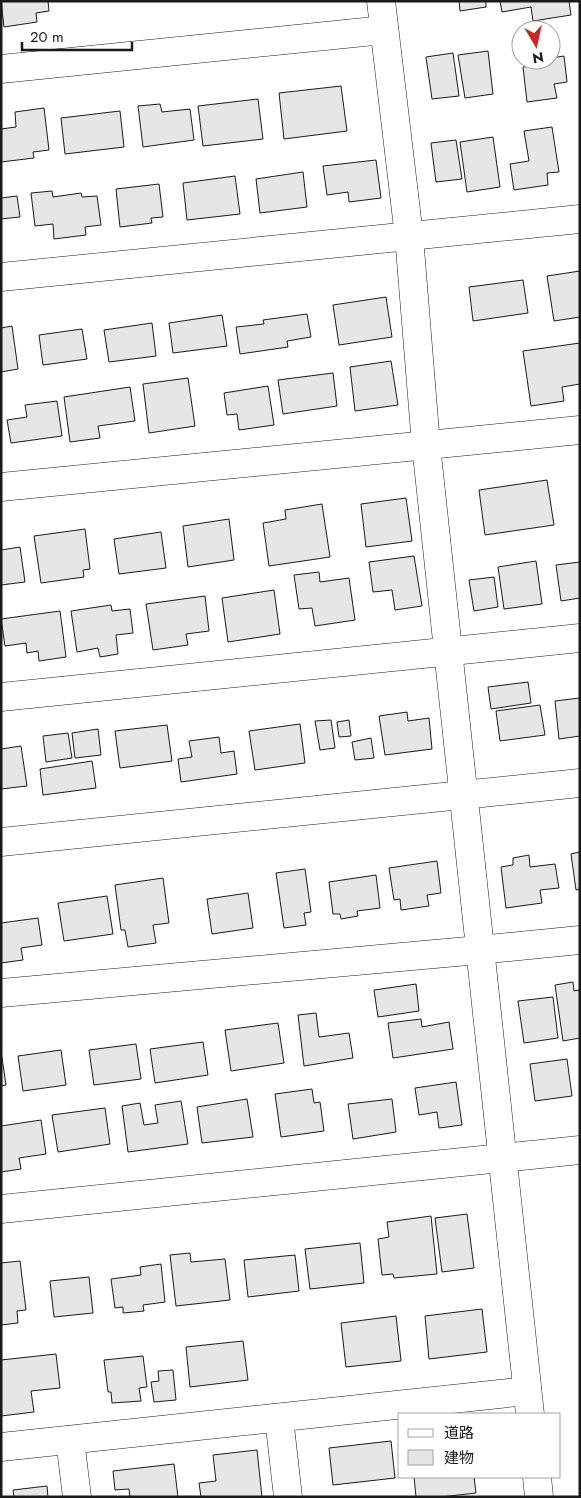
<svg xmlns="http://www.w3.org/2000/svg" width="581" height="1498" viewBox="0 0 581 1498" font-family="Jost,'Noto Sans JP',sans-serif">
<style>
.building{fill:#e6e6e6;stroke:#1a1a1a}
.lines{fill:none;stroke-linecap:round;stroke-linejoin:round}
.minor-casing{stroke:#1a1a1a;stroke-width:29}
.tertiary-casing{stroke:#1a1a1a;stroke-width:29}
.minor{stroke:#fff;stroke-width:28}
.tertiary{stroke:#fff;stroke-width:28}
</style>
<rect width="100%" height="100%" fill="#fff"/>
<g class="building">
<polygon points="1,1 48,1 49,11 36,13 37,22 4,27"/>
<polygon points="459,1 486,1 486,7 460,11"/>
<polygon points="500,1 569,1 571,15 533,21 531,7 502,12"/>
<polygon points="488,51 493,94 465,98 458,55"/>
<polygon points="453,53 459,96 432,99 426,57"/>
<polygon points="564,56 567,82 554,84 557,98 527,102 523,67 533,66 532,60 551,60 551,58"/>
<polygon points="341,86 347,131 284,139 279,93"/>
<polygon points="258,99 263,139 203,146 198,106"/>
<polygon points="160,104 162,112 190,109 194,140 143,147 138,106"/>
<polygon points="44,108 49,150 33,152 34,158 1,162 1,129 16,127 15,112"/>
<polygon points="120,111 124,147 65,154 61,118"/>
<polygon points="552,127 559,172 547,173 548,185 514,190 510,164 529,161 524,131"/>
<polygon points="493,137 500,187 467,192 460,142"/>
<polygon points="456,140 462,179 436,182 431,143"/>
<polygon points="376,160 381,198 349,202 348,192 327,195 323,166"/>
<polygon points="303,172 307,207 260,213 256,179"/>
<polygon points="235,176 240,214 187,220 183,183"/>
<polygon points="159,184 163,217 151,218 152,223 120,227 116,189"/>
<polygon points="52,191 53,197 81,193 82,197 97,196 101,225 85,227 86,235 54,239 53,224 35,226 31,193"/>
<polygon points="17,196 20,217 1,219 1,198"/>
<polygon points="580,271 580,317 554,321 547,276"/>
<polygon points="523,280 528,313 473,321 469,287"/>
<polygon points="386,297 392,337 339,345 333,305"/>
<polygon points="307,314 311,337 287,341 288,347 240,354 236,327 264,324 263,320"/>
<polygon points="222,315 227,346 173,353 169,323"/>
<polygon points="152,323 156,356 109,362 104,330"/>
<polygon points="12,326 18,369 1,372 1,328"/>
<polygon points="82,329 87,359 43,365 39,335"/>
<polygon points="580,343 580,384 562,387 564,401 531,406 523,351"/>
<polygon points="391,361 398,405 355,411 350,367"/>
<polygon points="333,373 337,406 283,414 278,380"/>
<polygon points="188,378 195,426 149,433 143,384"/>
<polygon points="268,386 274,425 239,430 237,414 227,415 224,393"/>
<polygon points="130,387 135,421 98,426 100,438 70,442 64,397"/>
<polygon points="57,401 62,436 11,443 7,420 27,417 25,405"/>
<polygon points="547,480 554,525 485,535 479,490"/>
<polygon points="406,498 412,541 366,547 361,504"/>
<polygon points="322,504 330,557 269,566 263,523 286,519 285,510"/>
<polygon points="229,519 234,560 188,567 183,526"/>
<polygon points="85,529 90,569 83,570 84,577 41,583 34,536"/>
<polygon points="161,532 166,568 119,574 114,539"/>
<polygon points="20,547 25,582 1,585 1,550"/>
<polygon points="414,556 422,606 395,610 392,590 373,592 369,562"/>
<polygon points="536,561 542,604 504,609 498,567"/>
<polygon points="580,562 580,598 561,601 556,565"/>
<polygon points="319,572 320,582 349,578 355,620 315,626 312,608 299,609 294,575"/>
<polygon points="494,577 498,607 474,611 469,580"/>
<polygon points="274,590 280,634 228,642 222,598"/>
<polygon points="205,596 209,631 186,634 188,645 153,650 146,604"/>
<polygon points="111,605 112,611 130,609 133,633 116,635 118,654 100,657 98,648 77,652 71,611"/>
<polygon points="60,611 66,657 39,661 38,651 27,653 26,643 5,646 1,619"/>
<polygon points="528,682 531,703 491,709 488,687"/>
<polygon points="580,698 580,736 559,739 555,701"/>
<polygon points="540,705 545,735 500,741 496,711"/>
<polygon points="407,712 408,721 429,718 432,749 385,755 379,716"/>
<polygon points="331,720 335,748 320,750 315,721"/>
<polygon points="349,720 351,736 339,737 337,722"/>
<polygon points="300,724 305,763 255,770 249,731"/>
<polygon points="167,725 172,761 120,768 115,731"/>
<polygon points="98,729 101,755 75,758 72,733"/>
<polygon points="68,733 72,758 46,762 43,736"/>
<polygon points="219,737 221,753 234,751 237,774 181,782 178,759 192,757 189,741"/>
<polygon points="371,738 374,758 355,760 352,742"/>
<polygon points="21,746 27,786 1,789 1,749"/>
<polygon points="92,761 96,788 43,795 40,769"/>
<polygon points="580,852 580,889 576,890 571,854"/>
<polygon points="529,855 530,867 555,864 559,888 540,890 542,903 506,908 501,867 513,865 513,858"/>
<polygon points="437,861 441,893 427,895 429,906 401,910 400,899 394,900 389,868"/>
<polygon points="305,869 311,912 304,913 306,925 284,928 276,873"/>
<polygon points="376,875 380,908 357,911 358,916 341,919 340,914 333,914 329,882"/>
<polygon points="163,878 169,923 153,925 156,943 128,947 125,930 121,930 115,885"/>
<polygon points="248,893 253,928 212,934 207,899"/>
<polygon points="107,896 113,934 64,941 58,903"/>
<polygon points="38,918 42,945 21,948 23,960 1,963 1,923"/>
<polygon points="573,982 574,991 579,990 580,997 580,1038 563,1041 555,985"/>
<polygon points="416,984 419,1011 378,1017 374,990"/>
<polygon points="553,997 558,1038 524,1043 518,1001"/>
<polygon points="316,1013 319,1037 349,1033 353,1058 304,1066 298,1015"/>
<polygon points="421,1019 422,1027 449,1022 453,1049 393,1058 388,1023"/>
<polygon points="278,1023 284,1063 231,1071 225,1030"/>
<polygon points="203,1042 208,1075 155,1083 150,1049"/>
<polygon points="136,1044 141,1079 94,1085 89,1050"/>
<polygon points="61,1050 66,1085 23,1091 18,1056"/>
<polygon points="1,1051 6,1085 1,1086"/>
<polygon points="567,1059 572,1096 535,1101 530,1064"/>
<polygon points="456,1082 462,1125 439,1128 437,1112 419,1115 415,1088"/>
<polygon points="312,1089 314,1103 320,1102 324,1131 281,1137 275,1094"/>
<polygon points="247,1099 253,1137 202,1143 197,1107"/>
<polygon points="392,1099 396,1132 353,1139 348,1104"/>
<polygon points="181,1101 188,1144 128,1152 122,1106 140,1103 144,1125 158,1123 155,1105"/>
<polygon points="105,1108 110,1144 58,1152 52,1115"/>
<polygon points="41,1120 46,1154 19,1158 21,1169 1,1172 1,1126"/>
<polygon points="467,1214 474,1268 442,1272 435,1218"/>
<polygon points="431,1216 437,1274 394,1278 393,1274 382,1275 378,1239 389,1237 387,1222"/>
<polygon points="360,1243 364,1283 310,1289 305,1249"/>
<polygon points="190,1253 191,1262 225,1259 230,1300 176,1306 170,1255"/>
<polygon points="295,1255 299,1291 248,1297 244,1260"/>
<polygon points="20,1261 26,1310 17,1311 18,1323 1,1325 1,1263"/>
<polygon points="161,1264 165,1302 143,1305 144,1311 123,1313 123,1307 115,1308 111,1279 141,1275 140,1267"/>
<polygon points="89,1277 93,1313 54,1317 50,1281"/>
<polygon points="482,1309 487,1352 429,1359 425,1316"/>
<polygon points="396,1316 401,1361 346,1367 341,1323"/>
<polygon points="243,1341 248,1380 190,1387 186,1347"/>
<polygon points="56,1354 60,1388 31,1391 34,1412 1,1416 1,1360"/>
<polygon points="143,1356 147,1387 139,1388 141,1401 112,1403 111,1392 108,1392 104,1360"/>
<polygon points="173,1370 176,1400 154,1402 151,1382 159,1381 158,1371"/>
<polygon points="391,1441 395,1478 333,1485 329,1448"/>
<polygon points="257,1450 262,1497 201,1497 199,1483 216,1481 213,1455"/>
<polygon points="174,1464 178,1497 130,1497 129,1489 115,1490 113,1471"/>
<polygon points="414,1477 474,1477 476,1493 441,1497 416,1497"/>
<polygon points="47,1486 48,1497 14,1497 13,1490"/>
</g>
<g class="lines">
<defs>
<g id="minor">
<polyline points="381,1 409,236 426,445 530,1414"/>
<polyline points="1,69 384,30"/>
<polyline points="1,277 580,219"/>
<polyline points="1,487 580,430"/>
<polyline points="1,697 580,638"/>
<polyline points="1,993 479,950 580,940"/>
<polyline points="1,1209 580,1150"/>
<polyline points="279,1418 288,1497"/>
<polyline points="70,1440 77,1497"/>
<polyline points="1,1447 527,1391"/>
<polyline points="537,1477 539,1497"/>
</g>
<polyline id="tertiary" points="1,842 580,783"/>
</defs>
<use href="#minor" class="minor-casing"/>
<use href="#tertiary" class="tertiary-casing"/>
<use href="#minor" class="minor"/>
<use href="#tertiary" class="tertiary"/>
</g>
<rect width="581" height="1498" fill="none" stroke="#1a1a1a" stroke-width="5"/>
<rect x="398" y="1413" width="162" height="65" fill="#ffffff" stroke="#a3a3a3"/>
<rect x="408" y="1429" width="25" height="8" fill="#ffffff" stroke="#a3a3a3"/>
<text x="444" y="1438" font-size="15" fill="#1a1a1a">道路</text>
<rect x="408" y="1450" width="25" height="15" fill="#e6e6e6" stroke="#a3a3a3"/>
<text x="444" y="1463" font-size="15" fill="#1a1a1a">建物</text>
<g transform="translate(536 45) rotate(171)"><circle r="24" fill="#ffffff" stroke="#a3a3a3"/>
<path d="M0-4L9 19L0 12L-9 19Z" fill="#c62828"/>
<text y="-8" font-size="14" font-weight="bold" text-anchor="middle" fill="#1a1a1a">N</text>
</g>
<path d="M22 42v8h110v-8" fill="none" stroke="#1a1a1a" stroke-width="2.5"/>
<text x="30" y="42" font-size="15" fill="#1a1a1a" stroke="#ffffff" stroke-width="4" paint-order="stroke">20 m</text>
</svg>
